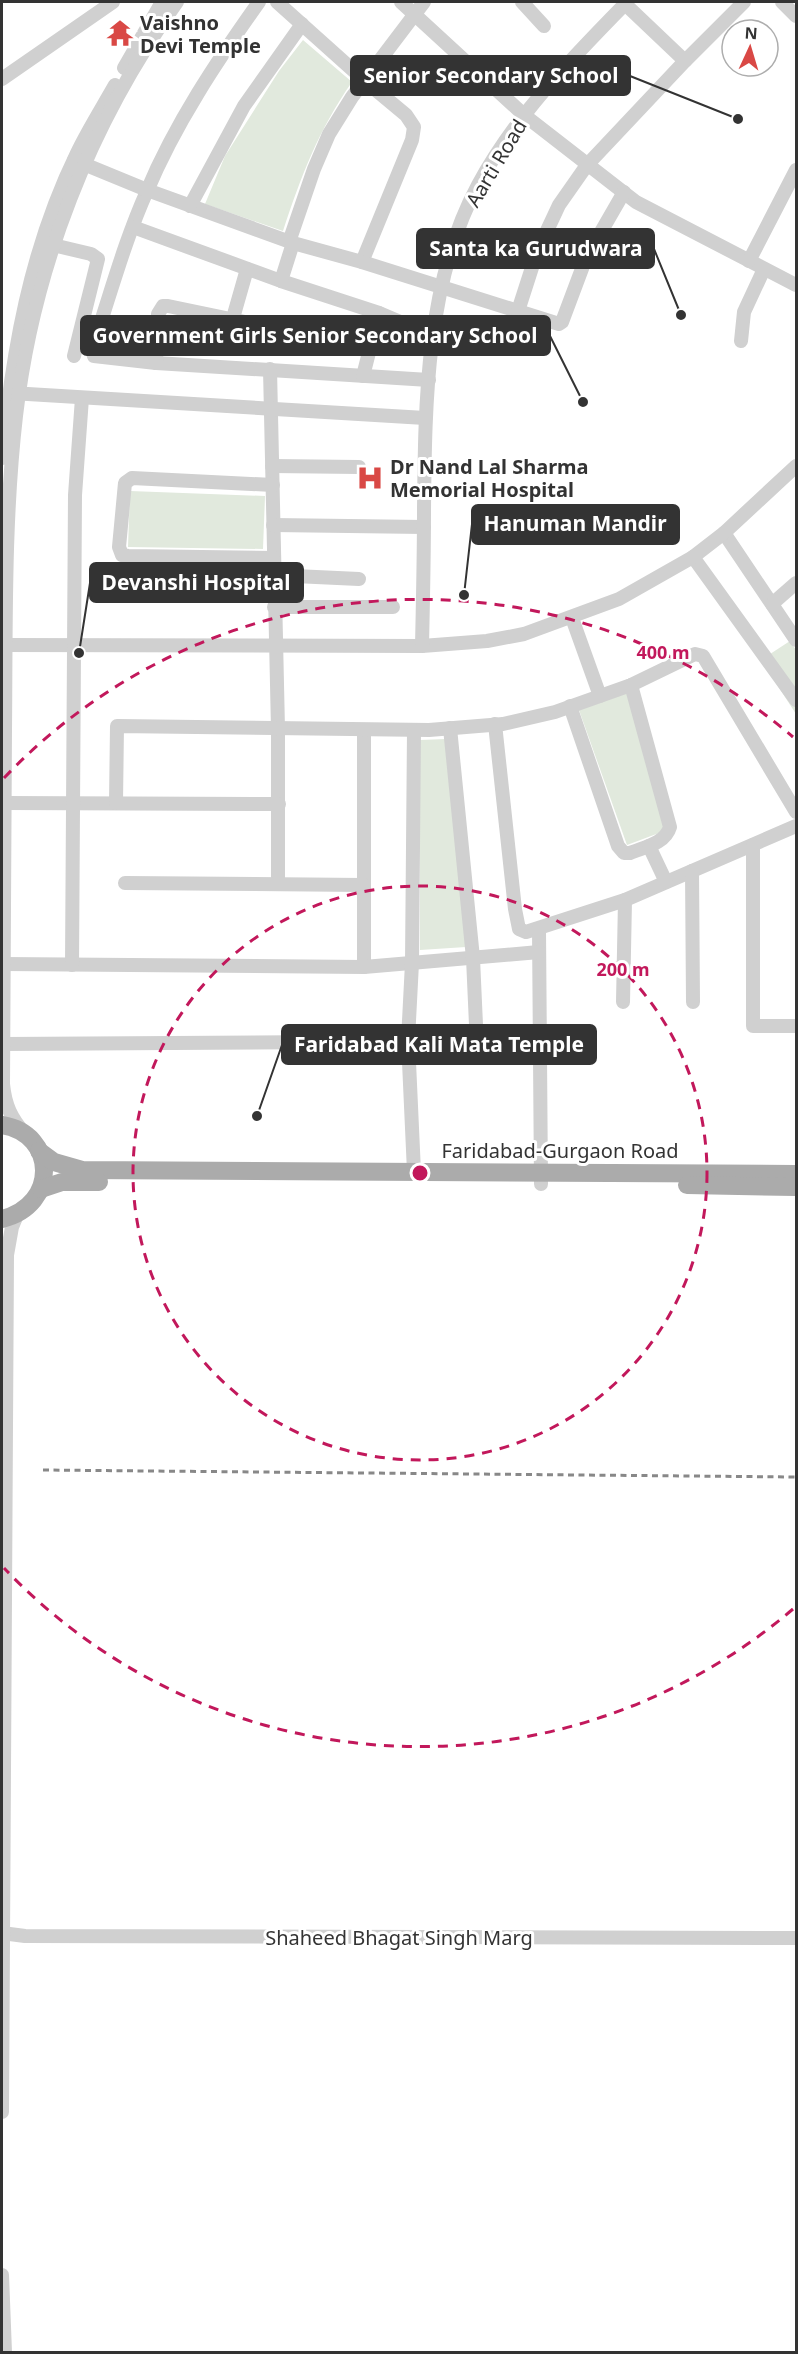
<svg xmlns="http://www.w3.org/2000/svg" width="798" height="2354" viewBox="0 0 798 2354" font-family="'Noto Sans',sans-serif">
<style>
.green{fill:#e1e9dd}
.lines{fill:none;stroke-linecap:round;stroke-linejoin:round}
.minor{stroke:#d0d0d0;stroke-width:14}
.major{stroke:#ababab;stroke-width:18}
.rail{stroke:#888;stroke-width:3;stroke-dasharray:6 4.5;stroke-linecap:butt}
.ring{fill:none;stroke:#c2185b;stroke-width:3;stroke-dasharray:10 8}
.labels{text-anchor:middle;dominant-baseline:central;stroke-width:6;stroke-linejoin:round;paint-order:stroke}
.poi-label{font-size:20px;font-weight:bold;fill:#333;stroke:#fff;text-anchor:start}
.street-label{font-size:20px;fill:#333;stroke:#fff}
.centre{fill:#c2185b;stroke:#fff;stroke-width:3}
.ring-label{font-size:18px;text-anchor:middle;font-weight:bold;fill:#c2185b;stroke:#fff;stroke-width:6;stroke-linejoin:round;paint-order:stroke}
.leader{fill:none;stroke:#333;stroke-width:2}
.callout-dot{fill:#333;stroke:#fff;stroke-width:2}
.callout{fill:#333;stroke:#333;stroke-width:2}
.callout-label{font-size:21px;text-anchor:middle;font-weight:bold;fill:#fff}
</style>
<rect width="100%" height="100%" fill="#fff"/>
<g class="green">
<path d="M 303,40 L 352,82 C 319,129 301,176 283,231 L 205,204 L 225,156 L 279,71 Z"/>
<polygon points="130,491 265,496 263,549 128,547"/>
<polygon points="790,641 796,650 796,714 761,660"/>
<polygon points="628,692 667,830 627,845 579,710"/>
<polygon points="446,739 466,947 420,950 420,740"/>
</g>
<g class="lines">
<g class="minor">
<path d="M 259,2 C 217,61 175,124 147,191 C 125,240 111,292 94,343 L 92,349 L 94,356 L 156,363 L 429,380"/>
<polyline points="277,2 364,80 406,115 414,127 412,140 362,262"/>
<polyline points="401,2 524,115 636,202 796,285"/>
<polyline points="522,2 544,26"/>
<polyline points="782,2 796,16"/>
<polyline points="625,4 685,61"/>
<polyline points="124,68 162,2"/>
<polyline points="2,79 113,2"/>
<polyline points="74,160 147,190 293,243 362,262 559,324 562,322 586,258 624,192"/>
<polyline points="190,206 244,106 302,24"/>
<polyline points="133,227 281,281 379,313 433,336"/>
<polyline points="289,242 314,169 329,134 352,97 424,2"/>
<polyline points="53,245 91,254 98,259 74,356"/>
<polyline points="749,261 796,170"/>
<polyline points="281,281 293,243"/>
<polyline points="518,311 537,252 559,205 587,165 685,61 744,2"/>
<polyline points="233,318 247,269"/>
<polyline points="741,341 744,312 764,269"/>
<polyline points="156,363 158,314 163,306 168,306 370,348"/>
<polyline points="270,369 278,729 278,884"/>
<polyline points="363,376 379,313"/>
<polyline points="11,393 425,418"/>
<path d="M 2,458 C 12,353 30,249 77,153 C 88,130 102,108 115,85"/>
<polyline points="272,466 359,467"/>
<polyline points="273,525 424,527"/>
<polyline points="724,533 796,640"/>
<polyline points="693,557 796,700"/>
<polyline points="273,558 128,556 122,555 119,547 125,483 132,478 273,485"/>
<polyline points="273,575 359,579"/>
<polyline points="772,604 796,583"/>
<polyline points="274,607 393,607"/>
<polyline points="572,618 600,696"/>
<polyline points="2,645 422,646 487,641 524,634 619,599 693,557 724,533 796,466"/>
<path d="M 422,646 C 423,601 424,555 424,510 C 425,403 426,281 478,185 C 515,116 573,57 627,2"/>
<path d="M 570,706 L 618,846 L 624,853 L 630,853 C 644,847 665,844 670,827 L 631,685"/>
<polyline points="495,724 515,909 519,929 526,932 625,900 796,826"/>
<polyline points="364,731 364,967"/>
<polyline points="5,803 279,804"/>
<polyline points="116,803 117,726 429,730 503,724 555,712 631,685 695,654 703,656 796,812"/>
<polyline points="753,845 753,1026 796,1026"/>
<polyline points="649,846 666,882"/>
<polyline points="692,871 693,1002"/>
<polyline points="125,883 364,885"/>
<polyline points="539,929 541,1184"/>
<polyline points="4,964 364,967 539,952"/>
<polyline points="72,965 75,495 82,398"/>
<polyline points="623,1002 625,900"/>
<polyline points="3,1044 327,1042 465,1038 472,1035 476,1025 473,958 450,728"/>
<path d="M 25,1134 C 11,1118 5,1105 3,1084 C 4,966 5,848 5,730 C 6,626 4,520 16,416 C 33,268 90,123 177,2"/>
<polyline points="414,1172 408,1040 412,963 414,731"/>
<polyline points="2,1933 25,1936 796,1938"/>
<polyline points="2,2112 7,1255 12,1227 17,1215"/>
<polyline points="2,2275 5,2352"/>
</g>
<g class="major">
<path d="M 2,1125 C 57,1134 59,1205 2,1219"/>
<polyline points="39,1151 54,1162 82,1170 796,1174"/>
<polyline points="687,1185 796,1187"/>
<polyline points="41,1189 62,1182 99,1182"/>
</g>
<polyline class="rail" points="43,1470 796,1477"/>
</g>
<g class="ring">
<circle cx="420" cy="1173" r="287"/>
<path d="M793 1609A574 574 0 0 1 4 1568M4 778A574 574 0 0 1 793 737"/>
</g>
<defs>
<symbol id="temple-bare" viewBox="-9 -9 18 18"><path d="M0-6L5-2H3V0L6.5 2.5H4V6H1.5V3h-3V6H-4V2.5H-6.5L-3 0V-2H-5Z" fill="#d94845" stroke="#fff" stroke-width="2.5" paint-order="stroke"/></symbol>
<symbol id="hospital-bare" viewBox="-9 -9 18 18"><path d="M-5-5h3v3.5h4V-5h3V5h-3V1.5h-4V5h-3Z" fill="#d94845" stroke="#fff" stroke-width="2.5" paint-order="stroke"/></symbol>
</defs>
<g fill-rule="evenodd">
<use href="#temple-bare" x="101" y="14" width="38" height="38"/>
<use href="#hospital-bare" x="351" y="459" width="38" height="38"/>
</g>
<g class="labels">
<g class="poi-label">
<text x="140" y="22">Vaishno<tspan x="140" dy="23">Devi Temple</tspan></text>
<text x="390" y="466">Dr Nand Lal Sharma<tspan x="390" dy="23">Memorial Hospital</tspan></text>
</g>
<g class="street-label">
<text transform="translate(496 163) rotate(-59)">Aarti Road</text>
<text x="560" y="1150">Faridabad-Gurgaon Road</text>
<text x="399" y="1937">Shaheed Bhagat Singh Marg</text>
</g>
</g>
<circle cx="420" cy="1173" r="9" class="centre"/>
<g class="ring-label">
<text x="663" y="659">400 m</text>
<text x="623" y="976">200 m</text>
</g>
<path class="leader" d="M738 119L630 76M681 315L654 249M583 402L550 336M464 595L472 524M79 653L90 583M257 1116L282 1045"/>
<g class="callout-dot">
<circle cx="738" cy="119" r="6"/>
<circle cx="681" cy="315" r="6"/>
<circle cx="583" cy="402" r="6"/>
<circle cx="464" cy="595" r="6"/>
<circle cx="79" cy="653" r="6"/>
<circle cx="257" cy="1116" r="6"/>
</g>
<g class="callout">
<rect x="351" y="56" width="279" height="39" rx="6"/>
<rect x="417" y="229" width="237" height="39" rx="6"/>
<rect x="81" y="316" width="469" height="39" rx="6"/>
<rect x="472" y="505" width="207" height="39" rx="6"/>
<rect x="90" y="563" width="213" height="39" rx="6"/>
<rect x="282" y="1025" width="314" height="39" rx="6"/>
</g>
<g class="callout-label">
<text x="491" y="83">Senior Secondary School</text>
<text x="536" y="256">Santa ka Gurudwara</text>
<text x="315" y="343">Government Girls Senior Secondary School</text>
<text x="575" y="531">Hanuman Mandir</text>
<text x="196" y="590">Devanshi Hospital</text>
<text x="439" y="1052">Faridabad Kali Mata Temple</text>
</g>
<rect width="798" height="2354" fill="none" stroke="#333333" stroke-width="6"/>
<g transform="translate(750 48) rotate(4)"><circle r="28" fill="#ffffff" stroke="#adadad" stroke-width="1.5"/>
<path d="M0-4.5L10 22L0 15L-10 22Z" fill="#d94845"/>
<text y="-9" font-size="16" font-weight="bold" text-anchor="middle" fill="#333333">N</text>
</g>
</svg>
